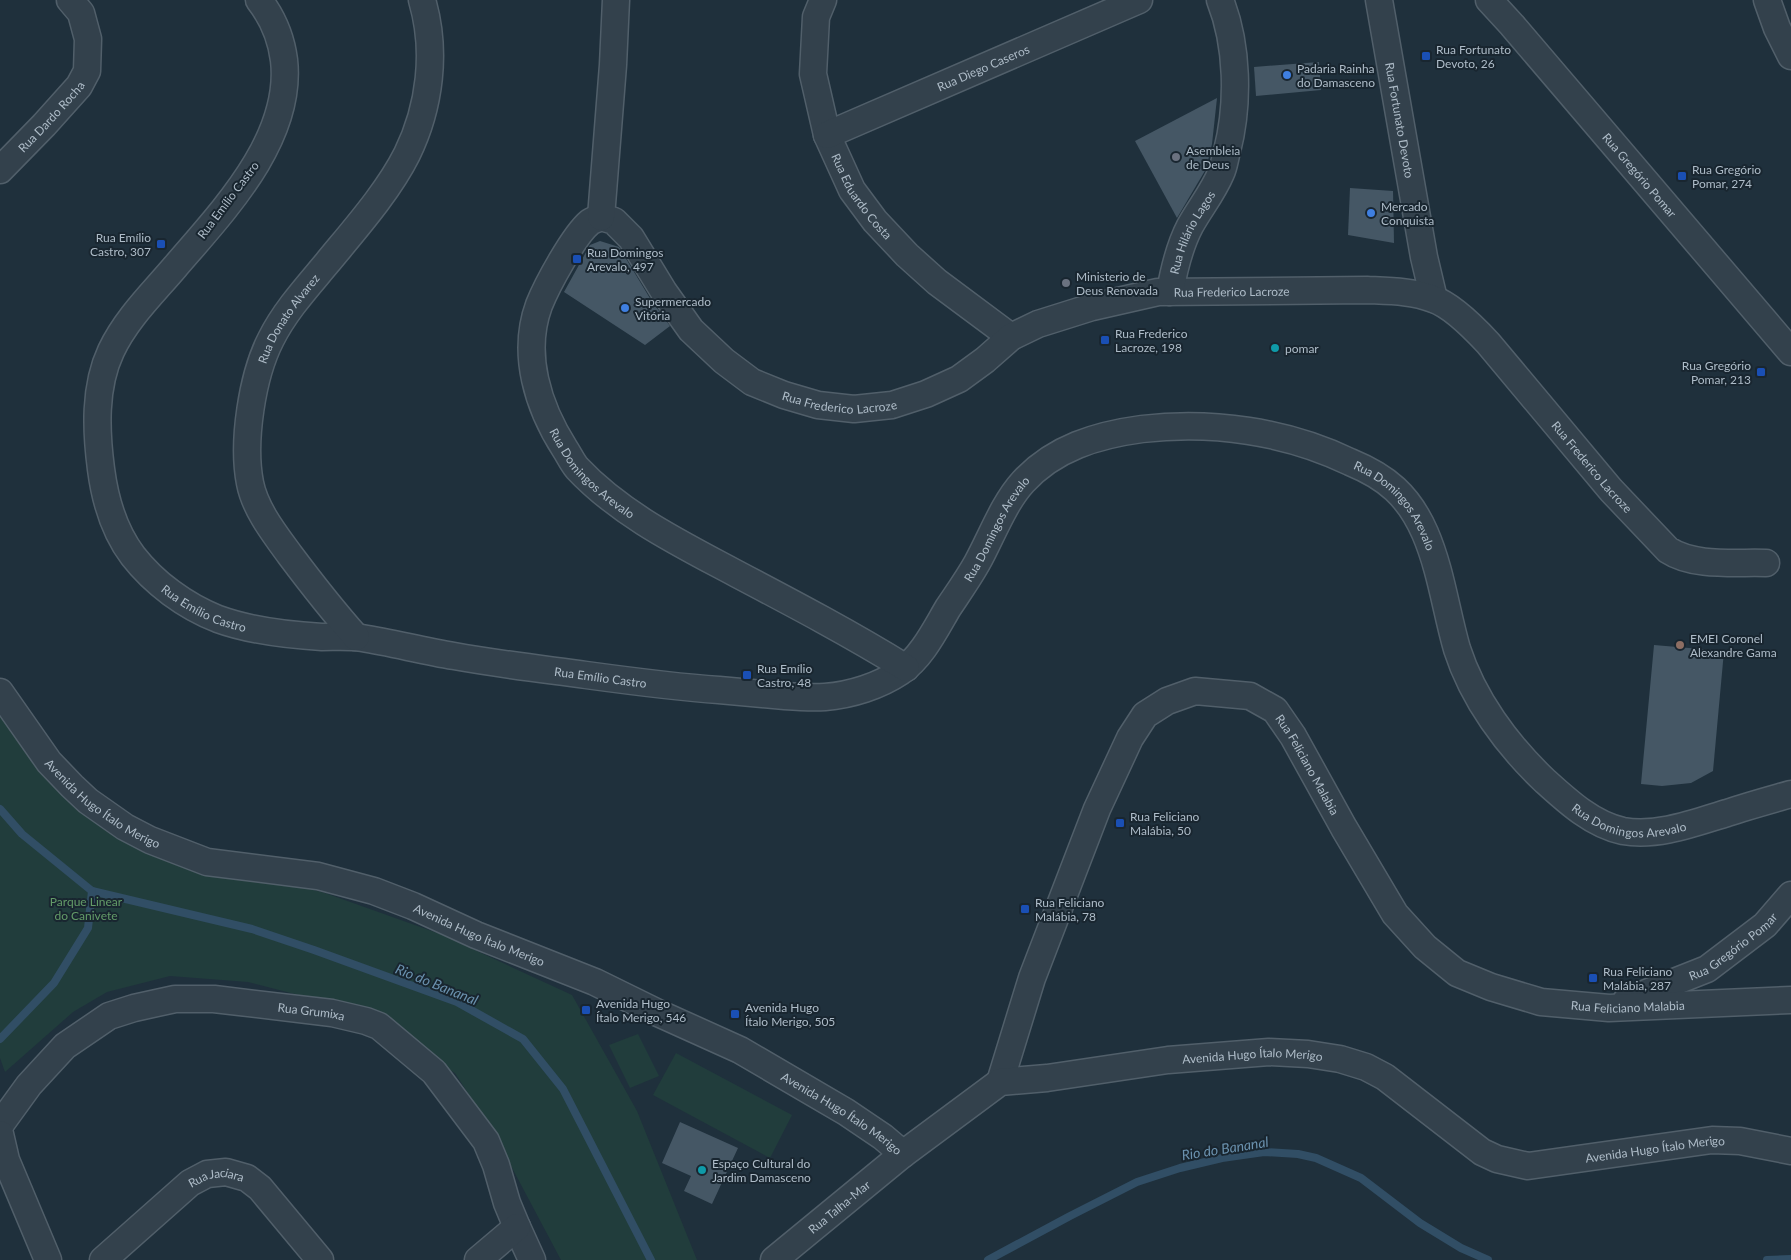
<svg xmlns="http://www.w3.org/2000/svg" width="1791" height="1260" viewBox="0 0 1791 1260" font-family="Lato,sans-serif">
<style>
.park{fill:#213d3c}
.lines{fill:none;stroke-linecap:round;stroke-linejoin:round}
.stream{stroke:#314e65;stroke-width:8}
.building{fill:#455765}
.minor-casing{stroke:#515f6a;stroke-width:29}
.minor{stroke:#33414c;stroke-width:26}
.transit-dot{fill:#1a4fb4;stroke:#192630;stroke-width:2}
.shop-dot{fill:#3f7fe0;stroke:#192630;stroke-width:2}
.worship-dot{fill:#6b7280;stroke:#192630;stroke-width:2}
.culture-dot{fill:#0f9aa8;stroke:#192630;stroke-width:2}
.education-dot{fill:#8d6e63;stroke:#192630;stroke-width:2}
.labels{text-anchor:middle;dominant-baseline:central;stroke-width:4;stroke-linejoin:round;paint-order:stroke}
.poi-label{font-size:12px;fill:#aebcc8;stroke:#192630;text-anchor:start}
.street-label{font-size:12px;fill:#aebcc8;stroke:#192630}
.park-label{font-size:12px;fill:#639b68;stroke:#192630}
.water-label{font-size:14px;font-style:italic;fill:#6b92af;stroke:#192630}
</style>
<rect width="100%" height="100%" fill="#1f303c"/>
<g class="park">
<polygon points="0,693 144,846 325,893 440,934 572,995 637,1111 697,1260 561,1260 493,1132 455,1073 379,1029 310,998 248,982 170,976 107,992 73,1012 5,1072 0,1058"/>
<polygon points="638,1034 659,1076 630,1088 609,1045"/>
<polygon points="676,1053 792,1115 770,1158 653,1095"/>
</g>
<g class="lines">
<g class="stream">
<polyline points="0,809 22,834 92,891 252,929 314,950 457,1002 523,1039 563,1089 651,1260"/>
<polyline points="0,1039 54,983 88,928 92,891"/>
<polyline points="988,1260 1070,1216 1137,1182 1180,1168 1222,1158 1264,1152 1298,1154 1316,1158 1361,1178 1420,1223 1461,1248 1488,1260"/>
<polyline points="1767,1260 1791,1259"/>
</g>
</g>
<g class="building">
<polygon points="1319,62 1321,90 1256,96 1254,67"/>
<polygon points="1217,98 1212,144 1206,169 1177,218 1135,141"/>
<polygon points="1350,188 1393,191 1394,243 1348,235"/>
<polygon points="600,241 619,247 651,300 670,326 645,345 564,292 590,245"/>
<polygon points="1654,645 1724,651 1713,771 1691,783 1662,786 1641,784"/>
<polygon points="680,1122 738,1148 712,1204 684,1191 691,1176 662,1163"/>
</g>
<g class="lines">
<defs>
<g id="minor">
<path id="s1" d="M 259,0 C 273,18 281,37 284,60 C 293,139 223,211 175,267 C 152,294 126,319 111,351 C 94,387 96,431 101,469 C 105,500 114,531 133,556 C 154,583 185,606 218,619 C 251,631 287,635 322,637 C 336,637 349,636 362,638 C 393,643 423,651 454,656 C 498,664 542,669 586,675 C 630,681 674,687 719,690 C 741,692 763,694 785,696 C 798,697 812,698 825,697 C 851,695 879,686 900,672 C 922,657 935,630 948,608 C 958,593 968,579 977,563 C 991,538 1003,504 1023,482 C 1054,448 1097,435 1142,429 C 1212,421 1286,431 1350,462 C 1367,469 1382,477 1395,489 C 1408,501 1418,517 1425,533 C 1441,570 1446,611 1457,649 C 1473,699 1507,745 1545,781 C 1567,801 1593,825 1623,831 C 1658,837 1694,823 1727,813 C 1748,806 1770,800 1791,794"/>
<path id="s2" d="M 823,0 L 816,17 L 813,74 L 827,135 L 852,190 L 875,221 L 907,255 L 937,282 L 1011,337"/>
<path id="s3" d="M 1379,0 L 1424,257 L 1434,299"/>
<path id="s4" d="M 1489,0 L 1512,25 L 1791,352"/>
<polyline points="1767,0 1777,28 1791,56"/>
<path id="s5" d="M 827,135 L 1139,0"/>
<path id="s6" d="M 0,170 L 44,125 L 79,86 L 87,71 L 88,39 L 81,13 L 70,0"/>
<path id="s7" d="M 601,217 L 614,221 L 631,238 L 664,292 L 691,330 L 724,361 L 752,382 L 784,395 L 818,405 L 854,409 L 892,405 L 926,394 L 959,379 L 985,360 L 1011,337 L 1038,324 L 1092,307 L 1158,292 L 1367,290 C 1389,291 1413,291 1433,299 C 1451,305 1475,329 1488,343 L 1611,490 L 1668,550 C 1694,567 1735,562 1766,563"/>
<path id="s8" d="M 601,217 C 597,219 593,220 590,222 C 574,235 547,285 539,305 C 521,354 538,407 565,449 C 569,455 572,462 577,468 C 621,515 681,544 737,574 C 794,604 851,634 906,668"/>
<polyline points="601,217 613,65 616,0"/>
<path id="s9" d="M 1170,292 C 1174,269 1179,247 1190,226 C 1200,208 1213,192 1221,173 C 1224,167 1225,158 1227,151 C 1239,104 1238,45 1220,0"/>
<path id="s10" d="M 356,637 C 332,610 311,583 290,555 C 274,533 255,509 250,483 C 242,442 252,376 271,339 C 285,311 307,287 327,263 C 354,230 388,192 407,154 C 430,107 437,51 422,0"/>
<path id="s11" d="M 0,692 L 49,762 L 72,786 L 88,801 L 125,827 L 150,840 L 207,862 L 318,876 L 374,891 L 413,906 L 476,935 L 595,982 L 658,1013 L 740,1050 L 846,1112 L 883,1137 L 903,1154"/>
<path id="s12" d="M 1626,1001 L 1707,969 L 1765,925 L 1791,895"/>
<path id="s13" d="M 1000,1082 L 1032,978 L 1097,809 L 1130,738 L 1145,715 L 1167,701 L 1195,691 L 1250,696 L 1275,710 L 1293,736 L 1344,828 L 1395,914 L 1425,947 L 1457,973 L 1491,987 L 1541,1002 L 1609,1008 L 1791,1000"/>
<path id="s14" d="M 0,1125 L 29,1085 L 65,1046 L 109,1016 L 134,1008 L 175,999 L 214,999 L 332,1013 L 366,1021 L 379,1026 L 434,1072 L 486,1141 L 496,1165 L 507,1203 L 517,1227 L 532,1260"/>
<polyline points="0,1134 6,1160 48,1260"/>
<path id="s15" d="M 103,1260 L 190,1183 L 207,1174 L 226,1172 L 247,1178 L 260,1188 L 320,1260"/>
<polyline points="478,1260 517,1227"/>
<path id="s16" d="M 774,1260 L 903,1154 L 1000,1082 L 1047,1078 L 1168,1060 L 1269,1052 L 1308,1054 L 1340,1059 L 1366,1067 L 1385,1077 L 1482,1152 L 1497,1159 L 1528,1166 L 1712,1140 L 1740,1141 L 1791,1151"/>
</g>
</defs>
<use href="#minor" class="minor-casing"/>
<use href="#minor" class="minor"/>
</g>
<g class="transit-dot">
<rect x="1421" y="51" width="10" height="10" rx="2.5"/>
<rect x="1677" y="171" width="10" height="10" rx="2.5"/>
<rect x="156" y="239" width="10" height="10" rx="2.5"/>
<rect x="572" y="254" width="10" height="10" rx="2.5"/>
<rect x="1100" y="335" width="10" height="10" rx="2.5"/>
<rect x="1756" y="367" width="10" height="10" rx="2.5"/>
<rect x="742" y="670" width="10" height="10" rx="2.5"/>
<rect x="1115" y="818" width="10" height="10" rx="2.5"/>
<rect x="1020" y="904" width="10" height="10" rx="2.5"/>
<rect x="1588" y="973" width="10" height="10" rx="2.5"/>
<rect x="581" y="1005" width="10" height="10" rx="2.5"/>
<rect x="730" y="1009" width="10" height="10" rx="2.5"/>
</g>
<g class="shop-dot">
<circle cx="1287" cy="75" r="5"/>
<circle cx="1371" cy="213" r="5"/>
<circle cx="625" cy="308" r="5"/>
</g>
<g class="worship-dot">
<circle cx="1176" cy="157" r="5"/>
<circle cx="1066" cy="283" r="5"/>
</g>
<g class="culture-dot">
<circle cx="1275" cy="348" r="5"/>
<circle cx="702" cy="1170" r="5"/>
</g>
<circle class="education-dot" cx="1680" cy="645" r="5"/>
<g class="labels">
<g class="poi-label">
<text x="1436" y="49">Rua Fortunato<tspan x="1436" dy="14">Devoto, 26</tspan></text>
<text x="1297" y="68">Padaria Rainha<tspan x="1297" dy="14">do Damasceno</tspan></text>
<text x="1186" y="150">Asembleia<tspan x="1186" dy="14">de Deus</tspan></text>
<text x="1692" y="169">Rua Gregório<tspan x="1692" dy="14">Pomar, 274</tspan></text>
<text x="1381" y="206">Mercado<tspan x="1381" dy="14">Conquista</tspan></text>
<text x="151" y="237" text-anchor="end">Rua Emílio<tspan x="151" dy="14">Castro, 307</tspan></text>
<text x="587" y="252">Rua Domingos<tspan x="587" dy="14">Arevalo, 497</tspan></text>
<text x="1076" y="276">Ministerio de<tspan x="1076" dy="14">Deus Renovada</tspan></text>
<text x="635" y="301">Supermercado<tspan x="635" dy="14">Vitória</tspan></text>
<text x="1115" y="333">Rua Frederico<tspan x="1115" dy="14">Lacroze, 198</tspan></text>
<text x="1285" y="348">pomar</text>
<text x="1751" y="365" text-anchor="end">Rua Gregório<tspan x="1751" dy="14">Pomar, 213</tspan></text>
<text x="1690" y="638">EMEI Coronel<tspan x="1690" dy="14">Alexandre Gama</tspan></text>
<text x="757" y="668">Rua Emílio<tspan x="757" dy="14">Castro, 48</tspan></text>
<text x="1130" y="816">Rua Feliciano<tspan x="1130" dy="14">Malábia, 50</tspan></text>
<text x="1035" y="902">Rua Feliciano<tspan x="1035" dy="14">Malábia, 78</tspan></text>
<text x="1603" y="971">Rua Feliciano<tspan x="1603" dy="14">Malábia, 287</tspan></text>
<text x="596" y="1003">Avenida Hugo<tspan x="596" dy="14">Ítalo Merigo, 546</tspan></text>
<text x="745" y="1007">Avenida Hugo<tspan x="745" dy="14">Ítalo Merigo, 505</tspan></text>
<text x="712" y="1163">Espaço Cultural do<tspan x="712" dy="14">Jardim Damasceno</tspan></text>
</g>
<g class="street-label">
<text stroke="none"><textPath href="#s5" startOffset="170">Rua Diego Caseros</textPath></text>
<text stroke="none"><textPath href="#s6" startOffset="74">Rua Dardo Rocha</textPath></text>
<text stroke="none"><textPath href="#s3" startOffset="122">Rua Fortunato Devoto</textPath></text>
<text stroke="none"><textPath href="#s4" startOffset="231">Rua Gregório Pomar</textPath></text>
<text stroke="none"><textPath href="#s2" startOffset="209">Rua Eduardo Costa</textPath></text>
<text transform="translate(228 200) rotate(-53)">Rua Emílio Castro</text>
<text stroke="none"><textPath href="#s9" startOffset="64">Rua Hilário Lagos</textPath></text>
<text stroke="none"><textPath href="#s7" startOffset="739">Rua Frederico Lacroze</textPath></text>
<text stroke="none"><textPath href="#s10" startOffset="362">Rua Donato Alvarez</textPath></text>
<text stroke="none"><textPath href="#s7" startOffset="319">Rua Frederico Lacroze</textPath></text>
<text stroke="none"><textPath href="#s7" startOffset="1174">Rua Frederico Lacroze</textPath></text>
<text stroke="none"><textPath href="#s8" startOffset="298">Rua Domingos Arevalo</textPath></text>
<text stroke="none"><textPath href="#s1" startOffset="2065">Rua Domingos Arevalo</textPath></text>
<text stroke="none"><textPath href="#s1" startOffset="1600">Rua Domingos Arevalo</textPath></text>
<text stroke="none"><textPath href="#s1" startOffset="716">Rua Emílio Castro</textPath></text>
<text stroke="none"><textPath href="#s1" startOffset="1121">Rua Emílio Castro</textPath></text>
<text stroke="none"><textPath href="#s13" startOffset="599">Rua Feliciano Malabia</textPath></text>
<text stroke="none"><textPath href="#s11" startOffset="154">Avenida Hugo Ítalo Merigo</textPath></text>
<text stroke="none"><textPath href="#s1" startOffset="2485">Rua Domingos Arevalo</textPath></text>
<text stroke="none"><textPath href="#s11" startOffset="559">Avenida Hugo Ítalo Merigo</textPath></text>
<text stroke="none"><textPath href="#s12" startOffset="121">Rua Gregório Pomar</textPath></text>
<text stroke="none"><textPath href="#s13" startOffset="1034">Rua Feliciano Malabia</textPath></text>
<text stroke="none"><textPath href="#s14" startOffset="361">Rua Grumixa</textPath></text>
<text stroke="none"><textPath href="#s16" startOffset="542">Avenida Hugo Ítalo Merigo</textPath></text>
<text stroke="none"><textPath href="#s11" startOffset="964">Avenida Hugo Ítalo Merigo</textPath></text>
<text stroke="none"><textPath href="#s16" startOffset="978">Avenida Hugo Ítalo Merigo</textPath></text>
<text stroke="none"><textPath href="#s15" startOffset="144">Rua Jaciara</textPath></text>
<text stroke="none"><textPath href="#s16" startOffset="84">Rua Talha-Mar</textPath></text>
</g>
<g class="park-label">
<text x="86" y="901">Parque Linear<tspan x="86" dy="14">do Canivete</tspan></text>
</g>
<g class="water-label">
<text transform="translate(437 984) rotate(22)">Rio do Bananal</text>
<text transform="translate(1225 1148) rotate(-9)">Rio do Bananal</text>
</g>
</g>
</svg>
